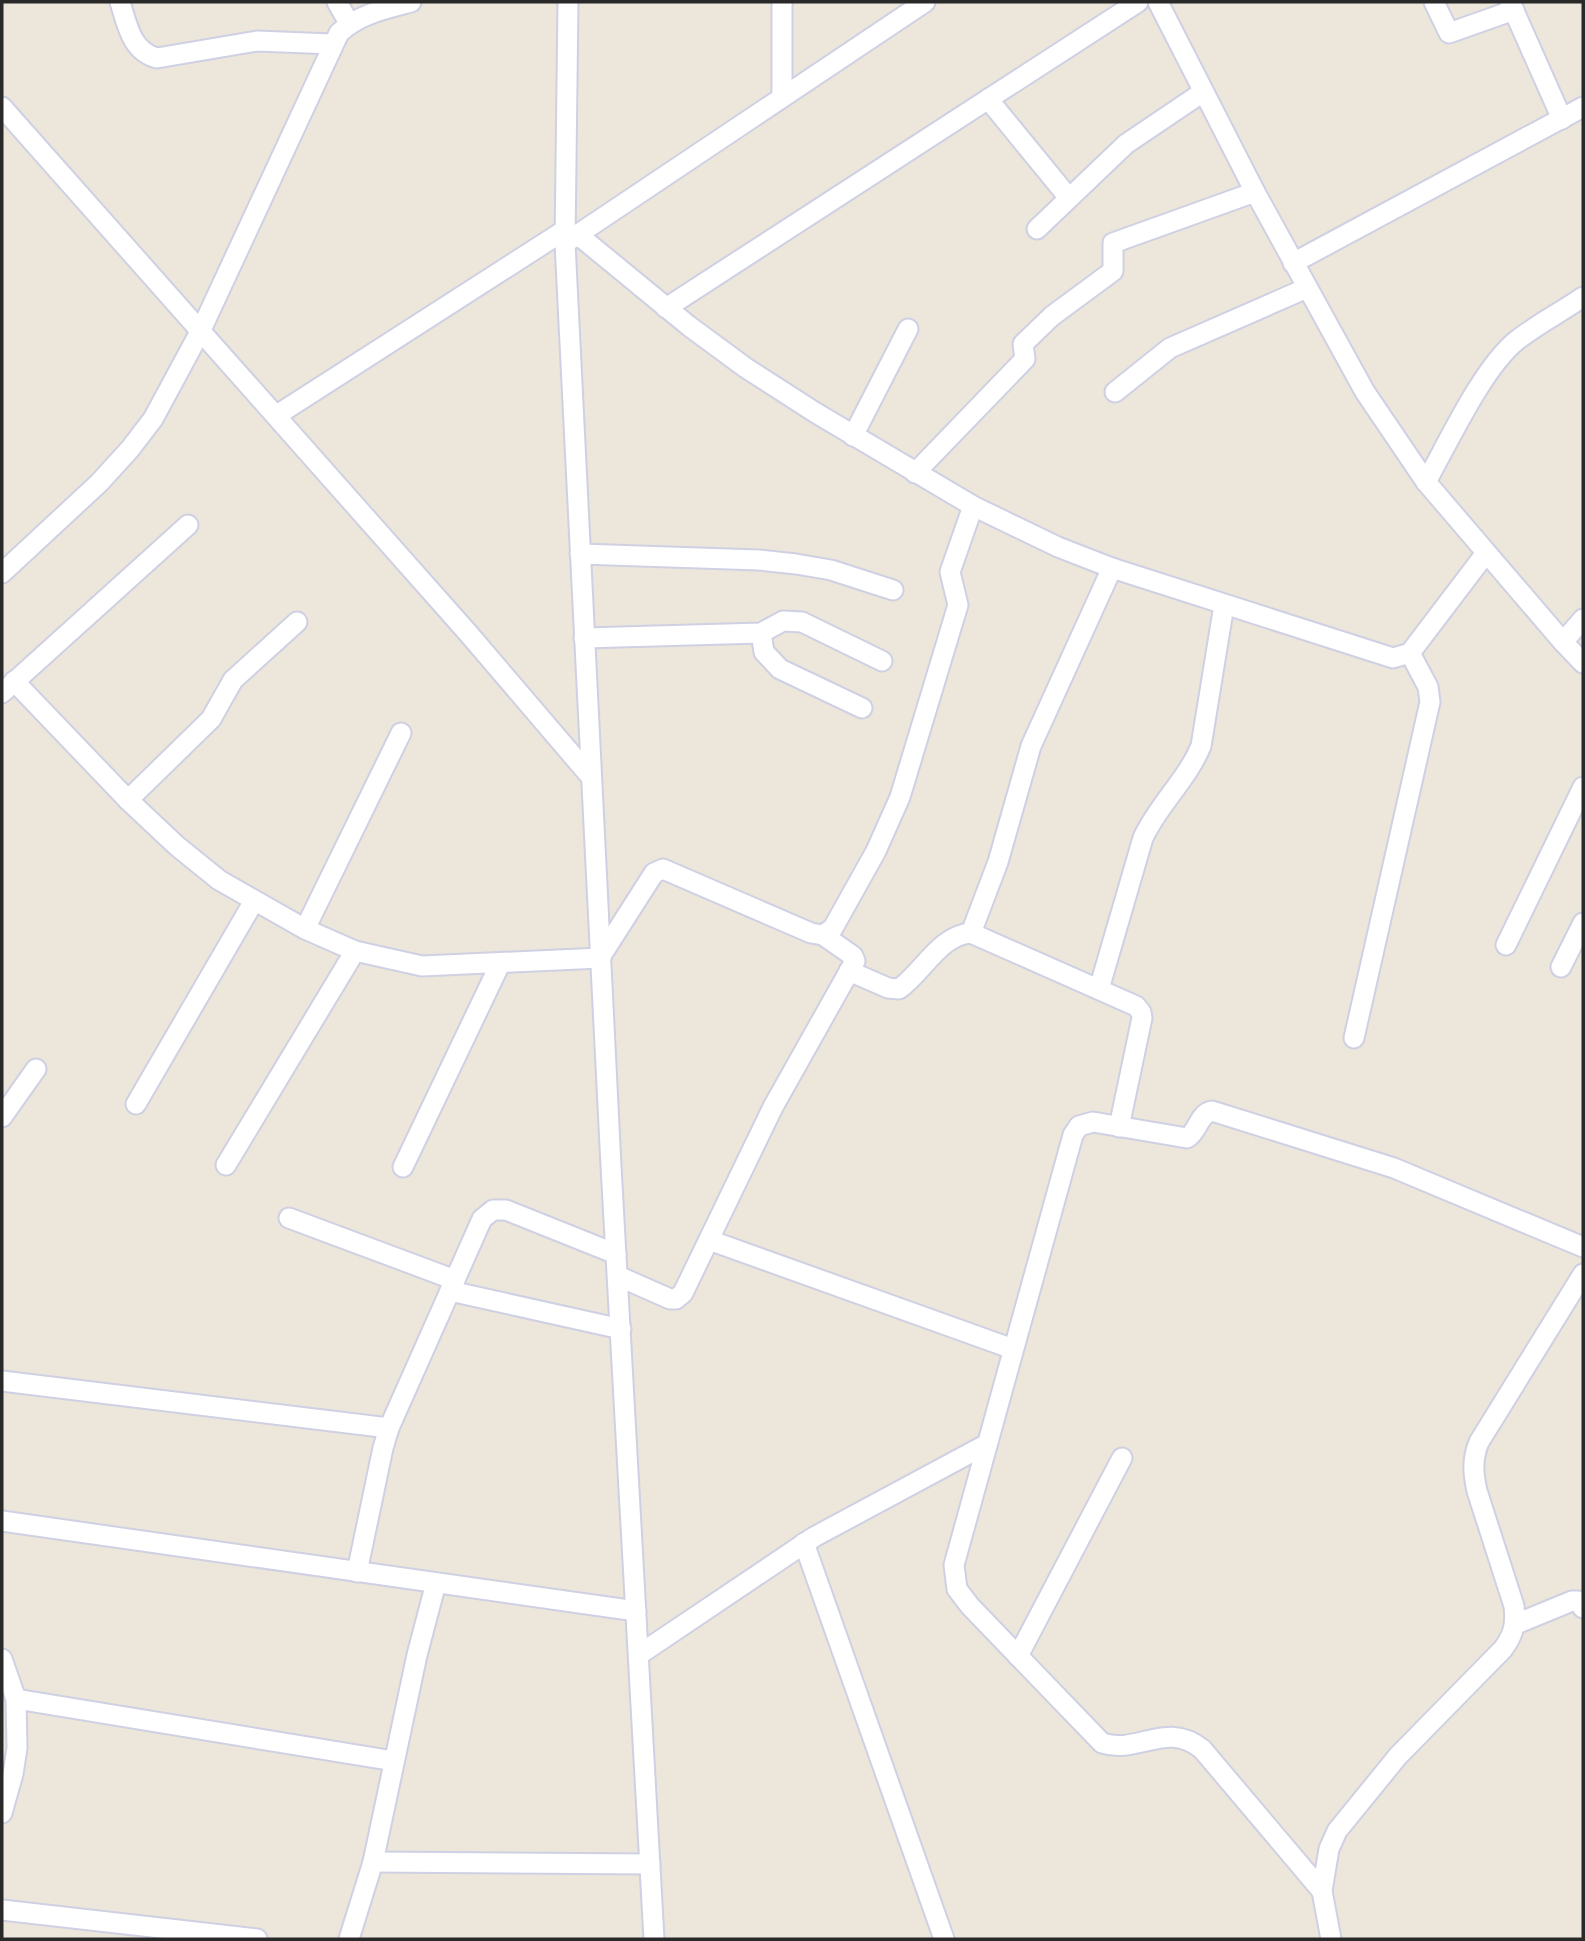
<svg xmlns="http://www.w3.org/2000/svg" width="1585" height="1941" viewBox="0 0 1585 1941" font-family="Mulish,sans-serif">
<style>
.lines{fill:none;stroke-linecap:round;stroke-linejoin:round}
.street-casing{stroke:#cfd0e3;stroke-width:23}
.street{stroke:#fff;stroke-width:19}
</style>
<rect width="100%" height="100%" fill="#ece7da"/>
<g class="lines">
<defs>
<g id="street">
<path d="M 120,2 C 127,24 131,51 157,58 L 257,41 L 332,44"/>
<polyline points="337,2 349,23"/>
<polyline points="568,2 565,243 611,1166 654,1939"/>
<polyline points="1158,2 1255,192 1365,392 1426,482 1563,642 1583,663"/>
<polyline points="1434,2 1449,33 1514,10"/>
<polyline points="1510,2 1562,119"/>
<polyline points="782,97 782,2"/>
<polyline points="988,99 1069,198"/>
<polyline points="2,107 468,633 591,777"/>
<polyline points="1037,229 1126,144 1203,92"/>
<polyline points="577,234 689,326 746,368 816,413 973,506 1058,547 1112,568 1393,658 1410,653 1486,553"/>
<polyline points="568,241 925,2"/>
<polyline points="1293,263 1583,107"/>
<polyline points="666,308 1138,2"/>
<polyline points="1115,392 1170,348 1307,288"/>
<polyline points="277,415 565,230"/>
<polyline points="853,436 908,329"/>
<polyline points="915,473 1025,359 1023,344 1052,316 1113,271 1113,243 1255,192"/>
<path d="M 1426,482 C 1448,443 1482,369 1516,341 C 1536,325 1561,312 1583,297"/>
<polyline points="580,554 759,560 796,564 831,570 893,590"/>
<path d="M 2,573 L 99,483 L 130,449 L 153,419 L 201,330 L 339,33 C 359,14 385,9 411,2"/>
<polyline points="761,633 764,652 780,669 862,708"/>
<polyline points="584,638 761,633 783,621 802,622 882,661"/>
<polyline points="1563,642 1583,619"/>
<polyline points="14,681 128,800 177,846 219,880 305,929 355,951 422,966 601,958"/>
<polyline points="2,693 188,525"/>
<polyline points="128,800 211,719 233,680 297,622"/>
<polyline points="305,929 401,733"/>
<polyline points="971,933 998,862 1031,746 1112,568"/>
<polyline points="1506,945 1583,787"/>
<polyline points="601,956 654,873 663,869 811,933 823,935 833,928 876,851 900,797 958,605 950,572 973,506"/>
<polyline points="1561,967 1583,923"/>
<path d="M 849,971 L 888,988 L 899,989 C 923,972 940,935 971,933 L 1136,1006 L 1141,1012 L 1142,1018 L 1119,1127"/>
<path d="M 1099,989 L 1143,838 C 1158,805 1187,780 1201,746 L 1224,605"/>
<polyline points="1354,1038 1430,702 1428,687 1410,653"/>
<polyline points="136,1104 254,901"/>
<polyline points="2,1117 36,1069"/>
<polyline points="226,1165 355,951"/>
<polyline points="403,1167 500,964"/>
<polyline points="289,1218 455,1280"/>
<polyline points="709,1240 1013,1349"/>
<polyline points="618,1276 670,1299 676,1299 683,1293 773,1107 855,961 853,956 823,935"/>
<polyline points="450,1291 621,1329"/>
<polyline points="2,1381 389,1428"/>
<polyline points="2,1521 636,1611"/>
<polyline points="804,1543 944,1939"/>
<polyline points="357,1572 383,1448 389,1428 482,1219 493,1210 506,1210 616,1254"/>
<polyline points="1516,1624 1572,1601 1578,1601 1583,1608"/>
<polyline points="640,1654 814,1537 987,1444"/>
<polyline points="1018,1656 1122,1458"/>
<polyline points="2,1659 16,1699 17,1748 13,1774 2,1813"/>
<polyline points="16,1699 394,1761"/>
<polyline points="373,1862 650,1864"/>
<path d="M 1322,1891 L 1202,1749 C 1166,1720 1138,1755 1102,1743 L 970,1606 L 957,1589 L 954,1565 L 1073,1135 L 1079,1126 L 1093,1122 L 1187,1138 C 1198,1132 1199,1113 1212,1111 L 1394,1168 L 1583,1247"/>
<polyline points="2,1910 257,1939"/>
<polyline points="349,1939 373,1862 417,1655 436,1583"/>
<path d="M 1331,1939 L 1322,1891 L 1329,1849 L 1337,1831 L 1398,1756 L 1503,1649 C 1514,1634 1516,1624 1514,1606 L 1477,1491 C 1473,1473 1472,1459 1479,1442 L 1583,1274"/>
</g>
</defs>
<use href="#street" class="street-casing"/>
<use href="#street" class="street"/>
</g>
<rect width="1585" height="1941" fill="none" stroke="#292929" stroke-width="7"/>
</svg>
